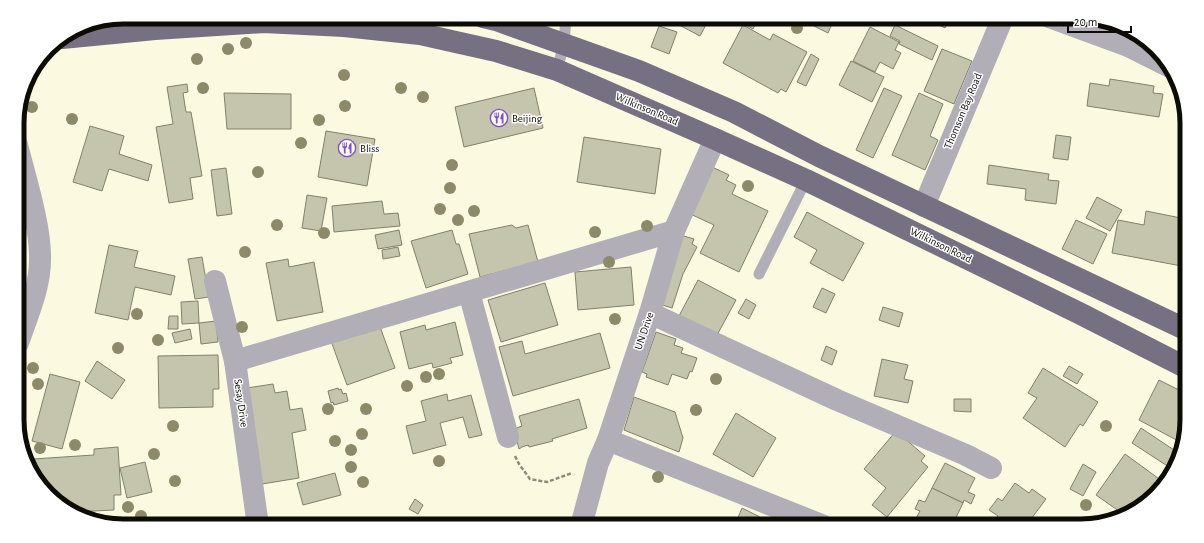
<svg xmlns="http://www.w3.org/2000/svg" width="1204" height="543" viewBox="0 0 1204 543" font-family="'Alegreya Sans',sans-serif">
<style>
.building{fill:#c5c4ac;stroke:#818069}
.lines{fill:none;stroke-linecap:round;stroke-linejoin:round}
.path{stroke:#8d8c7c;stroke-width:2.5;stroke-dasharray:4 2;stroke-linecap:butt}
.service{stroke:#b1aeb8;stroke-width:11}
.minor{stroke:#b1aeb8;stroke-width:22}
.primary{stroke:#767082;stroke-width:22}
.tree{fill:#8c8a68}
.labels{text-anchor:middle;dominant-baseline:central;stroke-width:3;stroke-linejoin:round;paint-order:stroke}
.street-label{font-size:11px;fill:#0c0c05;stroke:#fff}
.poi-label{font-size:11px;fill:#0c0c05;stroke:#fff;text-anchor:start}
.rim{fill:none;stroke:#0c0c05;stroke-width:5}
</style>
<rect width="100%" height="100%" fill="#fbfae1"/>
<g class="building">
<polygon points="664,17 685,17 691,20 693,17 710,17 700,36"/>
<polygon points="734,17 759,17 753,29 734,18"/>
<polygon points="796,17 835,17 828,33"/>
<polygon points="924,17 950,17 945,28"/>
<polygon points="743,25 770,40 773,34 807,52 786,92 781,89 778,93 723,63"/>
<polygon points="895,25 938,46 932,60 899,44 900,41 890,36"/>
<polygon points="659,26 677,32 669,54 651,47"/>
<polygon points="870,27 899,42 895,50 901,53 893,69 880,62 875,72 853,61"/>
<polygon points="942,49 972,61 954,104 924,91"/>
<polygon points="811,54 819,59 806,86 797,82"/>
<polygon points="851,61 884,77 872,102 839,85"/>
<polygon points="1110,79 1154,86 1153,93 1163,94 1159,117 1087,106 1090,83 1109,86"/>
<polygon points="187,84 188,92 183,93 186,112 191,112 202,176 190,178 193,199 169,203 156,127 173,124 167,87"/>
<polygon points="534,88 543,128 464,147 455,107"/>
<polygon points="884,88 902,96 873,158 856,150"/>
<polygon points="224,93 291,94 291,129 227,129"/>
<polygon points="919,93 943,104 930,136 938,140 925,170 892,155"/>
<polygon points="90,126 124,136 119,154 152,165 148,181 109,169 102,191 73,182"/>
<polygon points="326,131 375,139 367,186 318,177"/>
<polygon points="1056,135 1071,137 1068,160 1053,158"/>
<polygon points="584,137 661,149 655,194 577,182"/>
<polygon points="708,165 729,175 726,180 736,185 732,194 768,211 739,272 700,253 714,225 686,212"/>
<polygon points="989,165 1049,174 1048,180 1059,181 1056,204 1025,200 1026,189 987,184"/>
<polygon points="226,168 232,214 217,216 211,170"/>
<polygon points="307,195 327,198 321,231 302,228"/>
<polygon points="1097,197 1122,210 1110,231 1086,218"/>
<polygon points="382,201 384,214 398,213 400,226 334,232 332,206"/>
<polygon points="1146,211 1186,219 1187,267 1112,253 1118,220 1144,225"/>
<polygon points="807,212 864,243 843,281 810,263 817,250 794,237"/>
<polygon points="1076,220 1107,234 1093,264 1062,249"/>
<polygon points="512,225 516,228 528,225 538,262 480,277 469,234"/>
<polygon points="399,230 402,245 378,249 375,235"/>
<polygon points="452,230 456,244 459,244 468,274 426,288 411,241"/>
<polygon points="677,234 694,239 692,244 697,247 683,274 672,308 656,303"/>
<polygon points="109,245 138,251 134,267 175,276 171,295 135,287 128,320 95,313"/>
<polygon points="398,247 400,256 383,259 382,250"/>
<polygon points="202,257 209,297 195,299 188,259"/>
<polygon points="288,259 289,267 314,262 323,312 277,321 266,263"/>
<polygon points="631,267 634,305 578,310 575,272"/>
<polygon points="698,280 736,300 716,337 679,316"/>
<polygon points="545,283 558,325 501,342 488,300"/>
<polygon points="822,288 835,294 826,313 813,307"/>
<polygon points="746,299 756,305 749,319 738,313"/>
<polygon points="198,301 199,323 182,324 181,302"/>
<polygon points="883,307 903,313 899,327 879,320"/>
<polygon points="169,316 178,316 178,329 168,329"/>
<polygon points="216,321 218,342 201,344 199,323"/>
<polygon points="455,322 463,355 450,358 452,363 433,368 432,363 409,369 400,332 425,325 426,330"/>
<polygon points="379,324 395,368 347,385 331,341"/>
<polygon points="190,329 192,339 175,343 172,333"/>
<polygon points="656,332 676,339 674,345 683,348 681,353 697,358 692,372 690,371 687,379 672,374 668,385 646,377 647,374 642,372"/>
<polygon points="600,333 610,368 513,396 499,347 522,341 525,354"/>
<polygon points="826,346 837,351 832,365 821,360"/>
<polygon points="218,355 219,389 213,389 213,407 159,408 158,356"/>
<polygon points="882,359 908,365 904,379 913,381 908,403 874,396"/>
<polygon points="97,361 125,380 112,399 85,381"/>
<polygon points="1069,366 1083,374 1077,384 1063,376"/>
<polygon points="1043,368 1098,402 1083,426 1080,424 1065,447 1023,418 1037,398 1028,393"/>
<polygon points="50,374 80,382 62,449 32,441"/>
<polygon points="1159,380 1187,394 1187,420 1182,443 1139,420"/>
<polygon points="273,384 275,393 287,391 290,410 302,408 306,430 292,433 299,478 262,484 247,388"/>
<polygon points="338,388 339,390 341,389 343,394 346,393 348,401 334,405 333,402 331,403 328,391"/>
<polygon points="447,394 448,401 471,395 482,435 469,438 463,417 440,423 446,445 413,454 406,426 426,421 421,401"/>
<polygon points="634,397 675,412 683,438 679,452 624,430"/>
<polygon points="579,399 587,428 552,439 553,441 529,447 528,445 522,447 519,449 514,429 522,426 519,416"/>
<polygon points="954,399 971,399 971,412 954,411"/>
<polygon points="736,413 776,438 753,477 713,454"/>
<polygon points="1141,428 1180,454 1179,461 1172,469 1132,443"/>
<polygon points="896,431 925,456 921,461 928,467 887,517 872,505 886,488 864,469"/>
<polygon points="118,447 121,495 114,495 114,510 74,512 39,484 34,472 33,459 94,455 94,449"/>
<polygon points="1125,454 1162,481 1140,508 1123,514 1096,495"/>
<polygon points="145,462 152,492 127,498 120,468"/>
<polygon points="945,463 975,478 968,492 975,495 971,504 964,500 963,503 932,488"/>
<polygon points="1083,464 1096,472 1083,496 1070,489"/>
<polygon points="335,473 341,495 303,505 297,483"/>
<polygon points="1015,483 1029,493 1032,489 1046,499 1031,519 1033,521 1030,526 991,526 998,516 989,510 998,498 1002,501"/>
<polygon points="932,488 963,503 952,526 922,526 914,522 920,511 915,509 919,500 925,502"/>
<polygon points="415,499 423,505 418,514 409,509"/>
<polygon points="742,508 760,517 756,526 750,526 737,520"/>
<polygon points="765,519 778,526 761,526"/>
<polygon points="492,521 511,526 491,526"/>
</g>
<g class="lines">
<polyline class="path" points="515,456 519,464 530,479 547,482 572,473"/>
<g class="service">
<polyline points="557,70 564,44 566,17"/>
<polyline points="759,274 806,180"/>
</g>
<g class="minor">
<polyline points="1049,17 1128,46 1168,66"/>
<path d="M 17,145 C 25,177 41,227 40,260 C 40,288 27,316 18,343"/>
<polyline points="924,206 1003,17"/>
<polyline points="215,281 235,361 258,526"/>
<polyline points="469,292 508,437"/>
<polyline points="650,313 837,400 966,455 991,468"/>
<polyline points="235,361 674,231"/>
<polyline points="608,440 824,526"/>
<polyline points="581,526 598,463 608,440 650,313 674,231 715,139"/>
</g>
<g class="primary">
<polyline points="483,17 496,20 639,71 734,112 819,156 1187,330"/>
<polyline points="62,38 155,29 264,22 344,26 420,34 496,51 557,70 715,139 806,180 1079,313 1187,368"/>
</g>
</g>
<g class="tree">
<circle cx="797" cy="28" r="6"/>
<circle cx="246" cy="43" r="6"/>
<circle cx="228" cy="49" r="6"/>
<circle cx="197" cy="59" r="6"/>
<circle cx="344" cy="75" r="6"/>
<circle cx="203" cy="88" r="6"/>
<circle cx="401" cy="88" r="6"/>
<circle cx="423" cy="97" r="6"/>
<circle cx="345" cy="106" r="6"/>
<circle cx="32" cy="107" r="6"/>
<circle cx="72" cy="119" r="6"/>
<circle cx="319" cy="120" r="6"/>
<circle cx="301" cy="143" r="6"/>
<circle cx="452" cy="165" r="6"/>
<circle cx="258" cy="172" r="6"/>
<circle cx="748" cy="186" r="6"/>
<circle cx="450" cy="188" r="6"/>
<circle cx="440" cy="209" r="6"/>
<circle cx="474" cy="211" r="6"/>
<circle cx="458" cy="220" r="6"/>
<circle cx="277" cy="225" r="6"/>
<circle cx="647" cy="226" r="6"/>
<circle cx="595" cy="232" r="6"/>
<circle cx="324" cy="233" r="6"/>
<circle cx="245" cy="252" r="6"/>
<circle cx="609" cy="262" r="6"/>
<circle cx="137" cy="314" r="6"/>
<circle cx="615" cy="319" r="6"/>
<circle cx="242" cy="327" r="6"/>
<circle cx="158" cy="340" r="6"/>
<circle cx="118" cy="348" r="6"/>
<circle cx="33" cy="368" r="6"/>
<circle cx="439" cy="374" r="6"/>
<circle cx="426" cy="377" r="6"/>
<circle cx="716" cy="379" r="6"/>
<circle cx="38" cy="384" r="6"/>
<circle cx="407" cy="386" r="6"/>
<circle cx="328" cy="409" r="6"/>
<circle cx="366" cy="409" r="6"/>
<circle cx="696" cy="410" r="6"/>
<circle cx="173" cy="426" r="6"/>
<circle cx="1106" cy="426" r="6"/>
<circle cx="362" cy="434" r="6"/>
<circle cx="335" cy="441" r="6"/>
<circle cx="75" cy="445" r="6"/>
<circle cx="40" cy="448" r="6"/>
<circle cx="351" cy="450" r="6"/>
<circle cx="154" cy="454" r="6"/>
<circle cx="439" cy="461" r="6"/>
<circle cx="351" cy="467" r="6"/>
<circle cx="658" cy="477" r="6"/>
<circle cx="175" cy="481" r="6"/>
<circle cx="363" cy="482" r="6"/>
<circle cx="1086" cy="505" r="6"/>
<circle cx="128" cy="507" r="6"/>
<circle cx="141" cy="516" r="6"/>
</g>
<defs>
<symbol id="restaurant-ring" viewBox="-11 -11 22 22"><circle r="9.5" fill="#fff" stroke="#8150c8" stroke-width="1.5"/><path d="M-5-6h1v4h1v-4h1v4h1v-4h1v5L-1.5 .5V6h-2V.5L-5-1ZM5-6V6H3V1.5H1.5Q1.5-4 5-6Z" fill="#8150c8"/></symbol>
</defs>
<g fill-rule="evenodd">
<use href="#restaurant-ring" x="489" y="108" width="20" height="20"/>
<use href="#restaurant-ring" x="337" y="138" width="20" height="20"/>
</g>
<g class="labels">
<g class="street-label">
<text transform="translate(647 109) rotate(23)">Wilkinson Road</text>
<text transform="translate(963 111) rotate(-67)">Thomson Bay Road</text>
<text transform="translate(941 245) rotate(26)">Wilkinson Road</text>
<text transform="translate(644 331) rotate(-71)">UN Drive</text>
<text transform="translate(241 403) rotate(82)">Sesay Drive</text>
</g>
<g class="poi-label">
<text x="512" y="118">Beijing</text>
<text x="360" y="148">Bliss</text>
</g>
</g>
<path d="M0 0H1204V543H0ZM123 24H1081A99 99 0 0 1 1180 123V420A99 99 0 0 1 1081 519H123A99 99 0 0 1 24 420V123A99 99 0 0 1 123 24Z" fill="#fff" fill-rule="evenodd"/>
<path class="rim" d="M123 24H1081A99 99 0 0 1 1180 123V420A99 99 0 0 1 1081 519H123A99 99 0 0 1 24 420V123A99 99 0 0 1 123 24Z"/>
<path d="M1068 26v6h63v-6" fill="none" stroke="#0c0c05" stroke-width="2"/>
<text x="1074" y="26" font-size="12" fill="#0c0c05" stroke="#ffffff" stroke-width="3" paint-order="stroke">20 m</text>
</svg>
